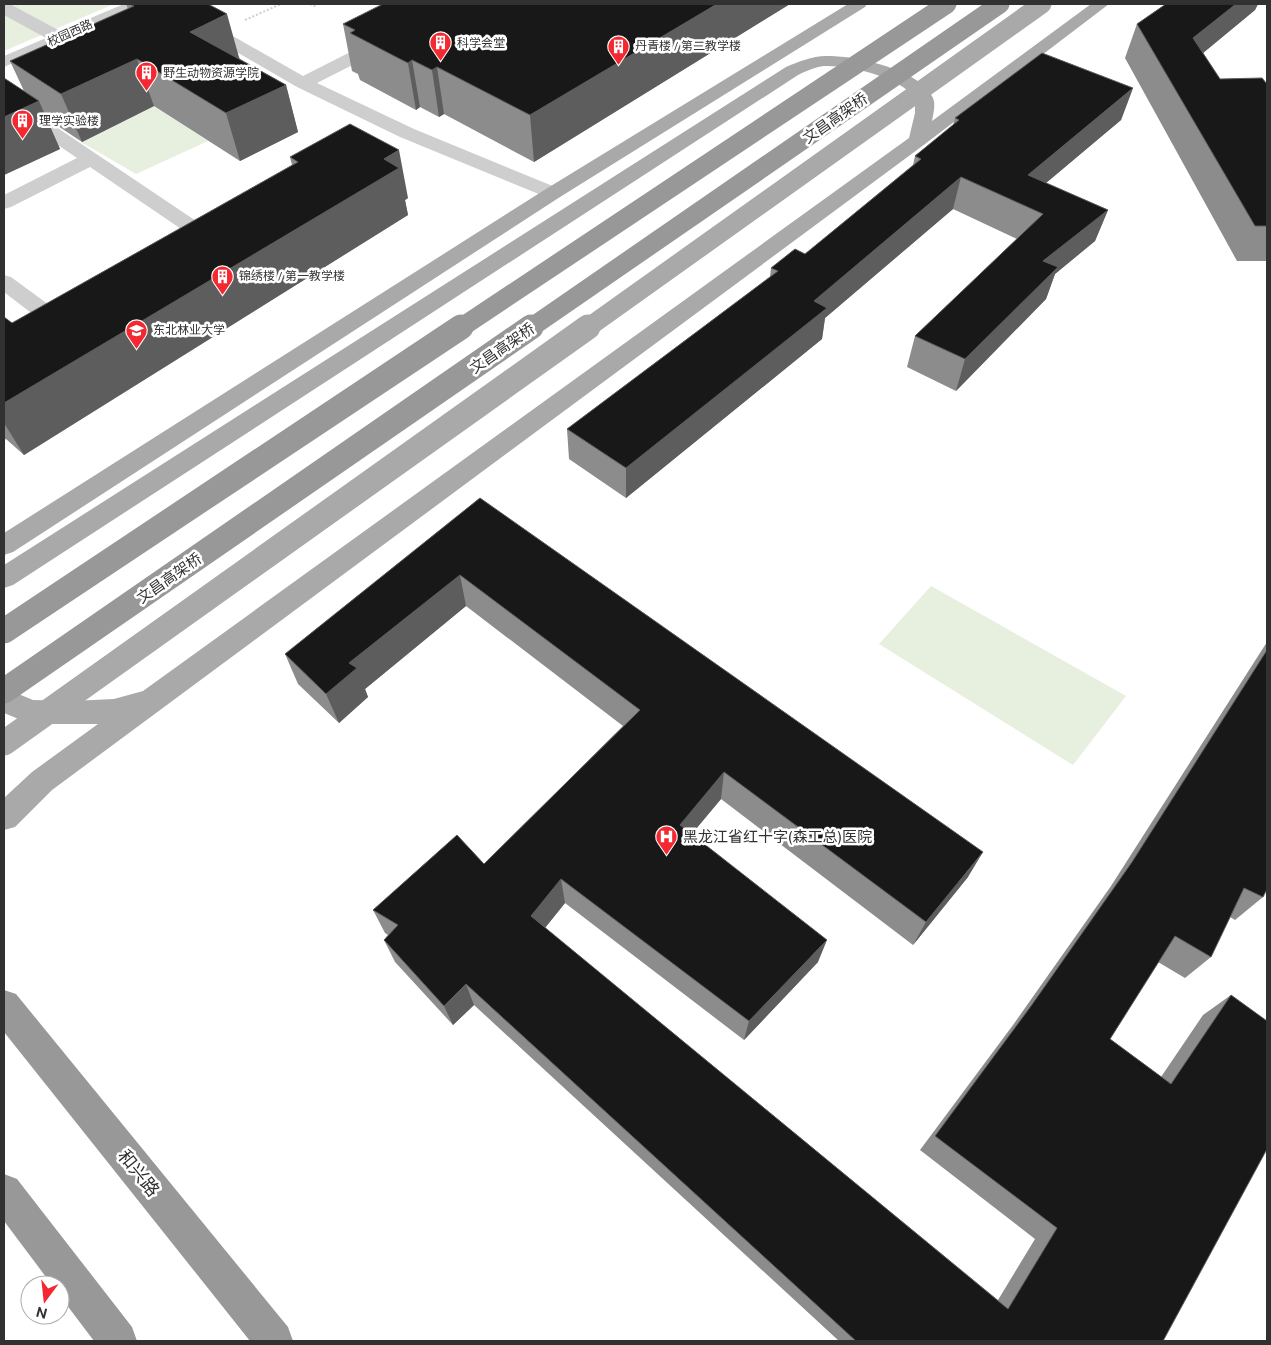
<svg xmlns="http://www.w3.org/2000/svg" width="1271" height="1345" viewBox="0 0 1271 1345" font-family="'Public Sans','Noto Sans SC',sans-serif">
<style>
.green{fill:#e7efdf}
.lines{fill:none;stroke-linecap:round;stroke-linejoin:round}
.path{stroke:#cecece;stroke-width:2;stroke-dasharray:2 2;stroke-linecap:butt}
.minor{fill:#cecece;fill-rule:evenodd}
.major{fill:#a9a9a9;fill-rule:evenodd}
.highway{fill:#989898;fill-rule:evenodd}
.major-bridge-far1{stroke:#a9a9a9;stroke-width:19}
.major-bridge{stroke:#a9a9a9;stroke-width:25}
.highway-bridge-far1{stroke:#989898;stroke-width:19}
.highway-bridge{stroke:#989898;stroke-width:25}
.wall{fill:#8c8c8c}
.shaded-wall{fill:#5d5d5d}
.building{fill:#181818;stroke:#5d5d5d}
.labels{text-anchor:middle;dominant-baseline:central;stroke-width:5;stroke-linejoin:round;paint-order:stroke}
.far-street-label{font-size:12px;fill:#313131;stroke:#fff}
.far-poi-label{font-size:12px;fill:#313131;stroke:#fff;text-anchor:start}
.street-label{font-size:15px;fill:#313131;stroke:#fff}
.poi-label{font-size:15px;fill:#313131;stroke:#fff;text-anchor:start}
.near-street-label{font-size:18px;fill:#313131;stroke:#fff}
</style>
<rect width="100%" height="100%" fill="#fff"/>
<g class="green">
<polygon points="4,4 114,4 4,51"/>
<polygon points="154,106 208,141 136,174 81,142"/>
<polygon points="931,586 1126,696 1073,765 879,644"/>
</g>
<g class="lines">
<g class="path">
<polyline points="310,4 314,6 318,4"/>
<polyline points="245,20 281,4"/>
</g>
<g class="minor">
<polygon points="4,4 10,4 60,31 124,4 145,4 143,7 4,67 4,56 46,38 4,15"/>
<polygon points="157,4 177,4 303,76 378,38 384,37 390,38 393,42 390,46 317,83 414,129 560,189 563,193 560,197 553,199 546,197 400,137 297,87 159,7"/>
<path d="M 4,95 L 10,96 L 211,231 L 214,235 C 207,245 194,251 182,248 L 179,244 L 182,240 L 190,235 L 90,167 L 11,207 L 4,209 L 4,195 L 77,158 L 4,108 Z"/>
<polygon points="4,275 11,277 64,316 67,321 64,326 56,328 48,326 4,292"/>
</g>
<g class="major">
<polygon points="848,4 867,4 865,7 560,197 13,552 4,555 4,533 546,189"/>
<path d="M 1091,4 L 1109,4 L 925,144 L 52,790 L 15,827 L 4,830 L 4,798 L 32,772 L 98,724 L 31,724 L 4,713 L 4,688 L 33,700 L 72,701 L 114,699 L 143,691 L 909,138 L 915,113 L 915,98 C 900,77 850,65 824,66 C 815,67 806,71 798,75 L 13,585 L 4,588 L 4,565 L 786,67 C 798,62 812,56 826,56 C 854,55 922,70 933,98 C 936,105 933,114 932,121 Z"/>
</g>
<g class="highway">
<polygon points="4,990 16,994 288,1327 293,1341 250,1341 4,1032"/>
<polygon points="4,1174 17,1179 132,1327 137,1341 94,1341 60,1296 60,1285 52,1285 4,1221"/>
</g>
<polyline class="major-bridge-far1" points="586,329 1042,4"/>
<polyline class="major-bridge" points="4,743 588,327"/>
<g class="highway-bridge-far1">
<polyline points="459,329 947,4"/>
<polyline points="529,329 1000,4"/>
</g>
<g class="highway-bridge">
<polyline points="4,631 461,327"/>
<polyline points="4,691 531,327"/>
</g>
</g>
<g class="wall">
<polygon points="126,4 208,4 240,59 286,85 298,132 240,161 154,106 82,142 46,118 60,149 4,175 4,78 24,91 10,61 128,9"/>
<polygon points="790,4 534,162 444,114 439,117 420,107 416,110 360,80 358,74 352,71 343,24"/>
<polygon points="1166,4 1258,4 1255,10 1203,53 1220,79 1267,84 1267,261 1237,261 1125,58 1137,24"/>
<polygon points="1133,88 1121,120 1046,183 1108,210 1095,241 1055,274 1046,299 956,391 907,367 915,336 1017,239 953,209 825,318 822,339 626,498 569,459 567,429 770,277 771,268 805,254 913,165 915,156 953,125 955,118"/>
<polygon points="290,157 408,198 405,200 408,215 24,455 6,439 4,440 4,317 12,323 292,165"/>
<polygon points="480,498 968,877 913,945 721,799 692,834 818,962 744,1040 565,903 545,928 998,1300 1035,1239 920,1150 1013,1025 1111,886 1267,642 1267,889 1263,897 1235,920 1230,917 1211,957 1185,978 1158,962 1110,1039 1161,1077 1203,1015 1231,995 1163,1341 839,1341 474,1005 453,1025 395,962 384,940 388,935 385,933 373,910 484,864 623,726 466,606 365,689 368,697 339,723 298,684 285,654"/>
</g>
<g class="shaded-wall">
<polygon points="717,4 790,4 534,162 530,115"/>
<polygon points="1236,4 1258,4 1255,10 1180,72 1193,38"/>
<polygon points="227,14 240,61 190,32"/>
<polygon points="137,59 154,106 82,142 61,94"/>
<polygon points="412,60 420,107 416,110 408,63"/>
<polygon points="437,67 444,114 439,117 432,70"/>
<polygon points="286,85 298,132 240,161 226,113"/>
<polygon points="1133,88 1121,120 1021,204 1028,175"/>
<polygon points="39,101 60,149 4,175 4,117"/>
<polygon points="399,150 408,198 405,200 408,215 24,455 4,423 4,403 384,159"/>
<polygon points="961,177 953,209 825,318 822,339 626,498 626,468 814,301"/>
<polygon points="1108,210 1095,241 1055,274 1046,299 956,391 965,359 1043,261"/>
<polygon points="460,575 466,606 365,689 368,697 339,723 326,694 349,663"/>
<polygon points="724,772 721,799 678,850 680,825"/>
<polygon points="983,852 968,877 913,945 926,922"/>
<polygon points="561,879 565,903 536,939 531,916"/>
<polygon points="827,940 818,962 744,1040 749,1021"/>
<polygon points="466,984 474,1005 453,1025 444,1006"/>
</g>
<g class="building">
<polygon points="129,4 208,4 227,14 190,32 286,85 226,113 137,59 61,94 10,61 134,6"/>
<polygon points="383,4 717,4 530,115 437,67 432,70 412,60 408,63 400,59 350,33 355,30 343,24"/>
<polygon points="1166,4 1236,4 1193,38 1220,79 1262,78 1267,84 1267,226 1255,226 1137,24"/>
<polygon points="1042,53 1133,88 1028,175 1108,210 1043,261 1058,267 965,359 915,336 1043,214 961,177 814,301 827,308 626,468 567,429 778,271 771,268 795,249 805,254 921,159 915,156 959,120 955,118"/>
<polygon points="4,78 39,101 4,117"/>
<polygon points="350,124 399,150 384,159 399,168 4,403 4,317 12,323 298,162 290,157"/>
<polygon points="480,498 983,852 926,922 724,772 680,825 827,940 749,1021 561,879 531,916 1008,1309 1057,1228 935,1136 1031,1006 1132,862 1267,650 1267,889 1263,897 1244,888 1211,957 1175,936 1110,1039 1171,1084 1231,995 1267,1021 1267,1149 1163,1341 856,1341 466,984 444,1006 384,940 398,925 373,910 457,835 484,864 640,710 460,575 349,663 357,668 326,694 285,654"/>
</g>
<defs>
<symbol id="building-pin" viewBox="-11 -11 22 30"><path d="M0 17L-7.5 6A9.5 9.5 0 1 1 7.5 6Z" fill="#f32831" stroke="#fff"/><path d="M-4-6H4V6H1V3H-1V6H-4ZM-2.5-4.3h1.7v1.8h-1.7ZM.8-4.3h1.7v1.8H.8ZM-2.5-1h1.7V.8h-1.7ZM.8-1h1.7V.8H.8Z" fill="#fff"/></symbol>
<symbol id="university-pin" viewBox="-11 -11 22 30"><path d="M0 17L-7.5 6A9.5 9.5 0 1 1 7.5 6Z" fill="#f32831" stroke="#fff"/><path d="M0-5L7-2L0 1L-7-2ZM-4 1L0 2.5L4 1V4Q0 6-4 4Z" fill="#fff"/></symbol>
<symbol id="hospital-pin" viewBox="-11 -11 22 30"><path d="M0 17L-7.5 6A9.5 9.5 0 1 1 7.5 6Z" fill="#f32831" stroke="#fff"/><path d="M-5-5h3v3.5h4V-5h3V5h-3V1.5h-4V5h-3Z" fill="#fff"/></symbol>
</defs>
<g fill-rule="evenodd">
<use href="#building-pin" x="428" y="30" width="25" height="34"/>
<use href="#building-pin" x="606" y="34" width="25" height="34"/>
<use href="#building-pin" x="134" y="60" width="25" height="34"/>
<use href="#building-pin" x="10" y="108" width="25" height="34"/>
<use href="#building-pin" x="210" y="264" width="25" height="34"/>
<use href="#university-pin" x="124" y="318" width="25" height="34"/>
<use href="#hospital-pin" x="654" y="824" width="25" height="34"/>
</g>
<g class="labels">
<g class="far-street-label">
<text transform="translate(70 33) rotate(-24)">校园西路</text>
</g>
<g class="far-poi-label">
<text x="457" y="43">科学会堂</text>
<text x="635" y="46">丹青楼 / 第二教学楼</text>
<text x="163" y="73">野生动物资源学院</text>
<text x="39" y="121">理学实验楼</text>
<text x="239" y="276">锦绣楼 / 第一教学楼</text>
<text x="153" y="330">东北林业大学</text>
</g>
<g class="street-label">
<text transform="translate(835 118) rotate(-35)">文昌高架桥</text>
<text transform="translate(502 348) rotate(-35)">文昌高架桥</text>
<text transform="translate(169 578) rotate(-35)">文昌高架桥</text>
</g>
<g class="poi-label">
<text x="683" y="836">黑龙江省红十字(森工总)医院</text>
</g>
<g class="near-street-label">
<text transform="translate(139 1173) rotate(51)">和兴路</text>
</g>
</g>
<rect width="1271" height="1345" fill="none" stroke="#313131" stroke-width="10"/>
<g transform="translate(45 1300) rotate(195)"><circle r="24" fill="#ffffff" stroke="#adadad"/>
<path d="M0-4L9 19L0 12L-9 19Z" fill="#f32831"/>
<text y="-8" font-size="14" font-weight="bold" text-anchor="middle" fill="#313131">N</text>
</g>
</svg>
